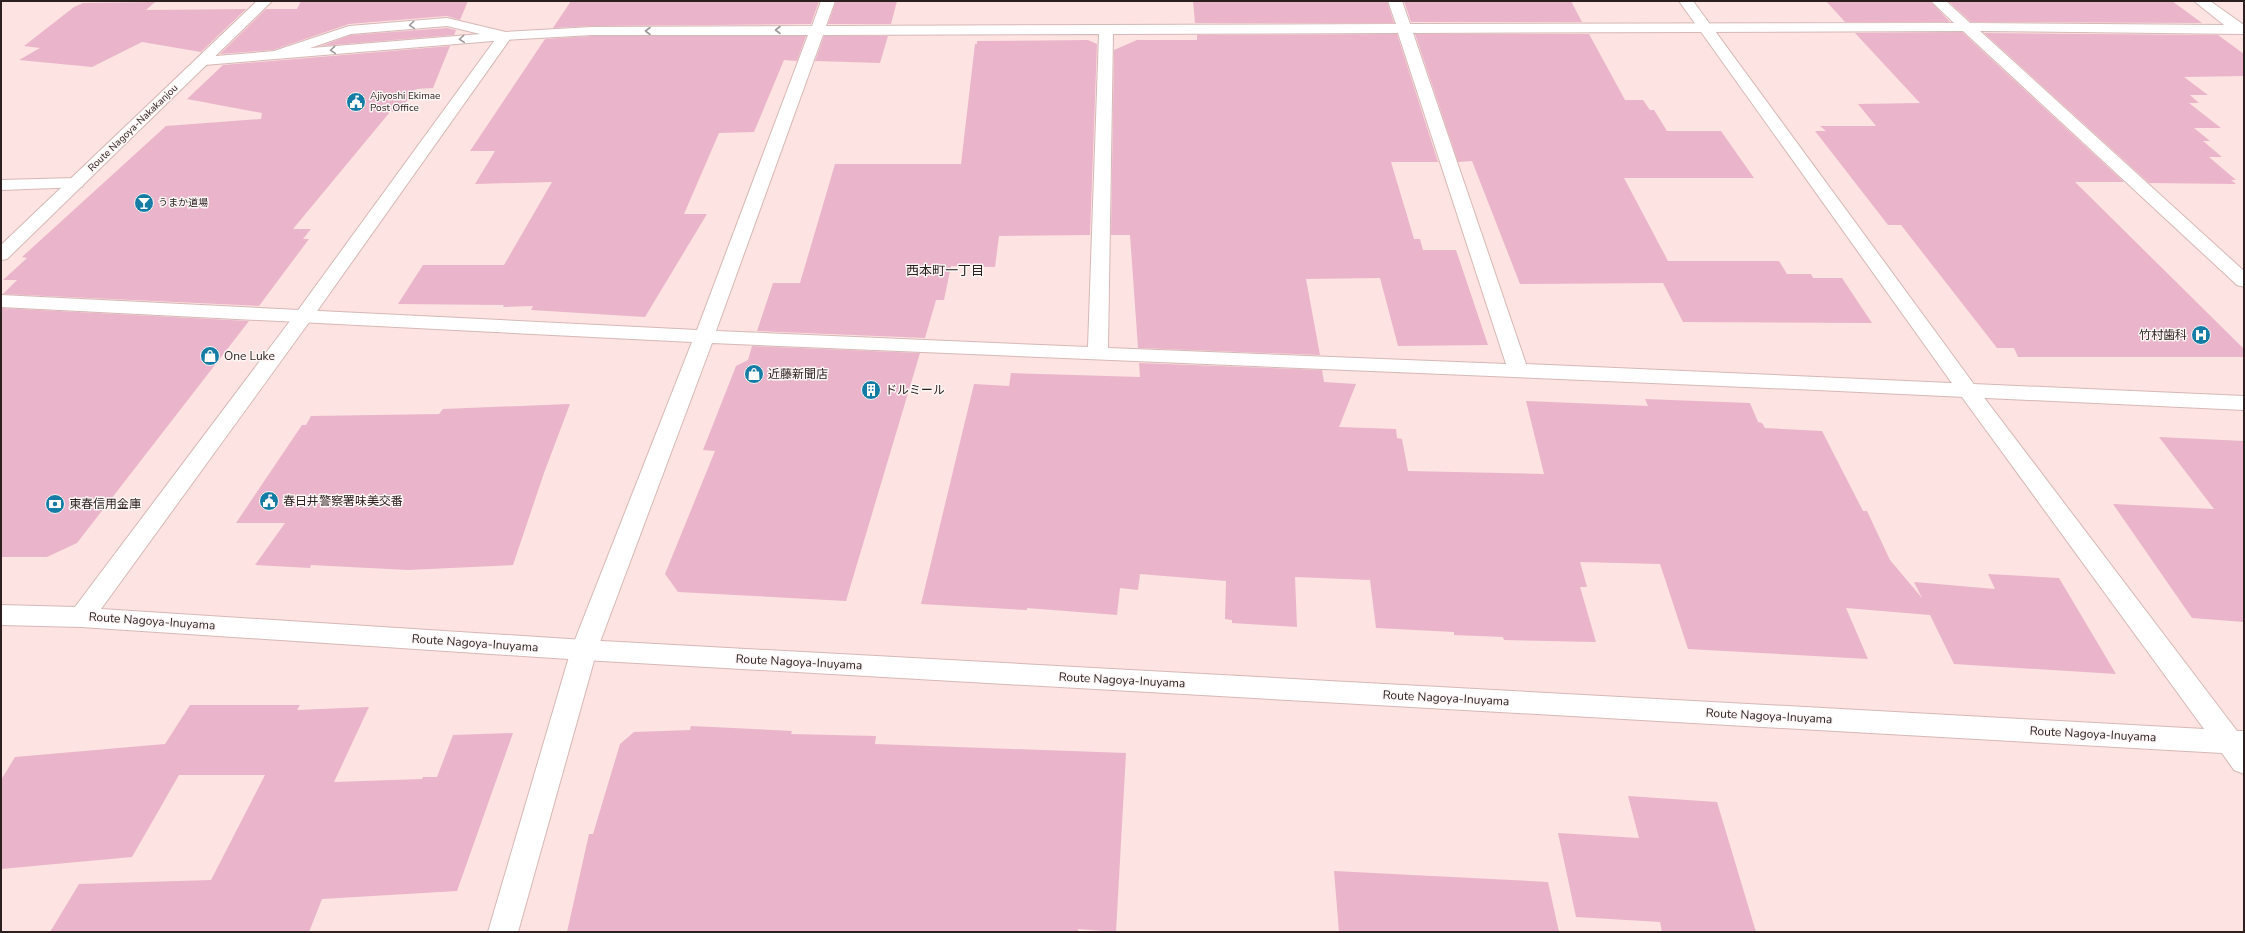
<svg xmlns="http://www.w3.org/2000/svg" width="2245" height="933" viewBox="0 0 2245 933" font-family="'Nunito Sans','Noto Sans JP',sans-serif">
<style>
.building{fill:#eab5ca}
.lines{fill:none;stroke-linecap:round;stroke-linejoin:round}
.lane-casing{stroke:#d6b8b5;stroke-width:2}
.street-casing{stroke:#d6b8b5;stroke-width:2}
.secondary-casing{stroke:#d6b8b5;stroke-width:2}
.primary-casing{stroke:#d6b8b5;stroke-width:2}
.lane{fill:#fff;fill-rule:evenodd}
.street{fill:#fff;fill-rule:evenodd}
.secondary{fill:#fff;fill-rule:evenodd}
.primary{fill:#fff;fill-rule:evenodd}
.oneway{stroke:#a09a9a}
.labels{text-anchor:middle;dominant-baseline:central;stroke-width:3;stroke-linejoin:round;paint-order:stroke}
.far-poi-label{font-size:10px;fill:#2b1f1f;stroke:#fcf6f5;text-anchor:start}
.far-street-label{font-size:10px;fill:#2b1f1f;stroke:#fcf6f5}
.poi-label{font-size:12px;fill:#2b1f1f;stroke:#fcf6f5;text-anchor:start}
.street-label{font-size:12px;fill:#2b1f1f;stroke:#fcf6f5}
.neighbourhood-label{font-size:13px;fill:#2b1f1f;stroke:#fcf6f5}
</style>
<rect width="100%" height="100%" fill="#fde3e1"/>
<g class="building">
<polygon points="301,1 468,1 460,20 447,16 349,24 273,50 220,54 266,9 297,9"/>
<polygon points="571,1 819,1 811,24 592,26 553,28"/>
<polygon points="836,1 897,1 891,24 828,24"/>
<polygon points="1193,1 1387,1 1394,23 1195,23"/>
<polygon points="1404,1 1571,1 1582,22 1411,22"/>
<polygon points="1826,1 1930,1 1950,22 1845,22"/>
<polygon points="1948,1 2172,1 2202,23 1971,22"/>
<polygon points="155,2 146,10 246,9 201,52 142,42 92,67 19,60 40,48 24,46 74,7 83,3"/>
<polygon points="447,28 456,30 454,35 321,46 351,35"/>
<polygon points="1962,32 2124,182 2075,182 2244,349 2244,357 2018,357 2014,348 1997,348 1901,225 1888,225 1815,131 1826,131 1820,126 1876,126 1858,104 1920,103 1855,33"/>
<polygon points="1984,33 2218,35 2244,54 2244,76 2184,77 2208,95 2190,95 2199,103 2189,103 2221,128 2194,128 2210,141 2203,141 2222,157 2209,157 2236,180 2231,180 2236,184 2149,183"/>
<polygon points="1397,34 1438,162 1391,162 1414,239 1420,239 1423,250 1456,250 1488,345 1398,346 1380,278 1306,279 1320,355 1138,348 1130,235 1111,235 1114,50 1137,40 1197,40 1197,35"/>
<polygon points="1415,34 1589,34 1625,100 1643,100 1650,110 1654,110 1667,131 1721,131 1754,178 1624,178 1668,261 1779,261 1787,274 1811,274 1813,278 1842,278 1872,323 1683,322 1663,283 1520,284 1472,161 1458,162"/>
<polygon points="592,36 806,36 797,61 784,60 754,132 719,133 684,214 707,214 645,317 531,310 533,306 503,307 504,305 398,304 423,265 504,265 552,182 475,184 495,151 470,151 545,39"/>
<polygon points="824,36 888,36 880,63 815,61"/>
<polygon points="1088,40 1097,44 1090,235 999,236 995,267 951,266 944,300 936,300 925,338 757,331 773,283 800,283 835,164 961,164 975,44 977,44 977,41"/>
<polygon points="450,46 433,88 416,89 400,110 390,112 293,229 311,229 303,239 309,239 259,306 3,294 17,280 3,280 27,258 22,257 166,126 261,119 262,113 187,99 223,65"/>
<polygon points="1,308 249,321 77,543 47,557 1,557"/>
<polygon points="752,346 920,353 846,601 678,592 665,574 715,451 703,450 736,366 748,360"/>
<polygon points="1139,363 1322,370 1324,382 1356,384 1339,427 1396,429 1397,438 1402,439 1408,471 1544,474 1526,401 1648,406 1645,399 1750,403 1758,422 1762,423 1765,428 1822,431 1863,511 1867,511 1890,560 1922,598 1914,582 1995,589 1988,574 2059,578 2116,674 1954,664 1930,615 1846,608 1868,659 1688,649 1660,564 1580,562 1587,587 1580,587 1596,642 1504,640 1503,637 1454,635 1454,632 1376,628 1370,580 1295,577 1297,627 1232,623 1232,620 1225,619 1226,581 1140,574 1138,590 1120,588 1117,615 1027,608 1027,610 921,604 974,384 1009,386 1011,373 1140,377"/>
<polygon points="570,404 544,473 513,565 408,570 311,565 310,568 255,565 285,523 236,523 302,425 306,425 311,416 439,414 443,409"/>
<polygon points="2159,437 2244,441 2244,622 2192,618 2113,504 2214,509"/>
<polygon points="190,705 300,705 297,710 369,707 334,782 422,779 423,777 437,777 453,735 513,733 457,891 322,899 309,932 50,932 79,884 211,880 265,775 179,775 132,857 1,869 1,780 15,757 165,744"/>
<polygon points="691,726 792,731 791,734 876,736 875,744 1126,753 1116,932 1078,929 1078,932 567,932 589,834 593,834 620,744 634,732 690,730"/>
<polygon points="1628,796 1717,802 1756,932 1662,932 1660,922 1576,917 1558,833 1639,838"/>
<polygon points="1334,871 1548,882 1559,932 1339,932"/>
</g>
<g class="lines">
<defs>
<polygon id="lane" points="447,18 510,33 512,36 505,40 447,26 351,34 284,57 279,58 272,54 274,51 349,26"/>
<g id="street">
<path d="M 821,1 L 835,1 L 826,26 L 1396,24 L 1388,1 L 1402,1 L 1410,24 L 1954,23 L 1931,1 L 1946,1 L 1970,23 L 2224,25 L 2194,1 L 2210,1 L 2244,25 L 2244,34 L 1980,31 L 2244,271 L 2244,287 L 2237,285 L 1963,31 L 1413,33 L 1526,364 L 2244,396 L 2244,410 L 1817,390 L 712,343 L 597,650 L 518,932 L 488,932 L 571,650 L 692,342 L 1,307 L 1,295 L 697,330 L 808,35 L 592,35 L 505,40 L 204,65 L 199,64 L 197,61 L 199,58 L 204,57 L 505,32 L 592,27 L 812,26 ZM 1398,33 L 1506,364 L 1108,348 L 1113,34 ZM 1099,34 L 1088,347 L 716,331 L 823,35 Z"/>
<polygon points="76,178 82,179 84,183 82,187 1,190 1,180"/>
</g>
<polygon id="secondary" points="1679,1 1693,1 1973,383 2237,731 2244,731 2244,774 2234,770 2222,753 584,660 81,627 1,625 1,605 75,607 296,313 500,33 505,32 512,36 510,39 310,321 101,609 584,640 2204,729 1959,393"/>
<polygon id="primary" points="257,1 272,1 7,259 1,260 1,245"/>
</defs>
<use href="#lane" class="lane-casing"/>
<use href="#street" class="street-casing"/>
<use href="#secondary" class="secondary-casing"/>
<use href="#primary" class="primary-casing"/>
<use href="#lane" class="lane"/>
<use href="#street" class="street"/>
<use href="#secondary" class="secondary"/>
<use href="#primary" class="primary"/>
</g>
<defs><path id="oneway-chevron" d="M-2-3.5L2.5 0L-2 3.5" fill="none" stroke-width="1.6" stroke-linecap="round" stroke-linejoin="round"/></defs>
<g class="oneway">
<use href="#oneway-chevron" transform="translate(412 25) rotate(175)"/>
<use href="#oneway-chevron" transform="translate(778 30) rotate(180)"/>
<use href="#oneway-chevron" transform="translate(648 31) rotate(180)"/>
<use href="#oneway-chevron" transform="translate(462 39) rotate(175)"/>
<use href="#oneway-chevron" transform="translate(333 50) rotate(175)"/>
</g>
<defs>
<symbol id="civic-disc" viewBox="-11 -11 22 22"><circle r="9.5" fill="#157ca6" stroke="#fcf6f5"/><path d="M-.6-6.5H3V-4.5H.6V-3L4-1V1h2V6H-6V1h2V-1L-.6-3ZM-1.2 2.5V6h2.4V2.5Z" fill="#fff"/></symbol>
<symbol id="bar-disc" viewBox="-11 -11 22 22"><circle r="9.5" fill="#157ca6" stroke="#fcf6f5"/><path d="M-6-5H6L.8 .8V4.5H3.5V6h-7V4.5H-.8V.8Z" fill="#fff"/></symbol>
<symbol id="hospital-disc" viewBox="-11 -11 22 22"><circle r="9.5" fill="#157ca6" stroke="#fcf6f5"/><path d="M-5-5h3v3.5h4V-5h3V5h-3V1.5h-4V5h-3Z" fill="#fff"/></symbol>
<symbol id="shop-disc" viewBox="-11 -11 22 22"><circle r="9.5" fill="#157ca6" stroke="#fcf6f5"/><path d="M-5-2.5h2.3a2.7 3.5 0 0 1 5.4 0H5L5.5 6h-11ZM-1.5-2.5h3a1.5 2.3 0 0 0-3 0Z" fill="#fff"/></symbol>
<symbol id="building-disc" viewBox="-11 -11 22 22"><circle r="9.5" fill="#157ca6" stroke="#fcf6f5"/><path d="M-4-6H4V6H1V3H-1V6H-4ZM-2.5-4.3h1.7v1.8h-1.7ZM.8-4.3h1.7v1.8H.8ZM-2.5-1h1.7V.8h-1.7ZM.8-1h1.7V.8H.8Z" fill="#fff"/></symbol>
<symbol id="bank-disc" viewBox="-11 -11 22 22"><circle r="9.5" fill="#157ca6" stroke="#fcf6f5"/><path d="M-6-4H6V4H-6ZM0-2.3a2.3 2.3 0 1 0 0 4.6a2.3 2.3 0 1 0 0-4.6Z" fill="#fff"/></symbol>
</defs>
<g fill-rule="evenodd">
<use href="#civic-disc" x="345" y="91" width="22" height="22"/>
<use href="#bar-disc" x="133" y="192" width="22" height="22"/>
<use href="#hospital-disc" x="2190" y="324" width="22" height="22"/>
<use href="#shop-disc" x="199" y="345" width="22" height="22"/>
<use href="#shop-disc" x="743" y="363" width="22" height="22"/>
<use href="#building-disc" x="860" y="379" width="22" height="22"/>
<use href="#civic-disc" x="258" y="490" width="22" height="22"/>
<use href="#bank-disc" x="44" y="493" width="22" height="22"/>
</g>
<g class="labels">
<g class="far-poi-label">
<text x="370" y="96">Ajiyoshi Ekimae<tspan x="370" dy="12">Post Office</tspan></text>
<text x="158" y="203">うまか道場</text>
</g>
<g class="far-street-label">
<text transform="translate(133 128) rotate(-44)">Route Nagoya-Nakakanjou</text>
</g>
<g class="poi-label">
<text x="2187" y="335" text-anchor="end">竹村歯科</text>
<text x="224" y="356">One Luke</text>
<text x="768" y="374">近藤新聞店</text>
<text x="885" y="390">ドルミール</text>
<text x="283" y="501">春日井警察署味美交番</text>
<text x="69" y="504">東春信用金庫</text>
</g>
<g class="street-label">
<text transform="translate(152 621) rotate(4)">Route Nagoya-Inuyama</text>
<text transform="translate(475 643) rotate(4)">Route Nagoya-Inuyama</text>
<text transform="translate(799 662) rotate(3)">Route Nagoya-Inuyama</text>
<text transform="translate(1122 680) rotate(3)">Route Nagoya-Inuyama</text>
<text transform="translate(1446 698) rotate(3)">Route Nagoya-Inuyama</text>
<text transform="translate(1769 716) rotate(3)">Route Nagoya-Inuyama</text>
<text transform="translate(2093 734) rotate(3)">Route Nagoya-Inuyama</text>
</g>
<g class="neighbourhood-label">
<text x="945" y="271">西本町一丁目</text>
</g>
</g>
<rect width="2245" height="933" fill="none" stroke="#2b1f1f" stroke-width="4"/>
</svg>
